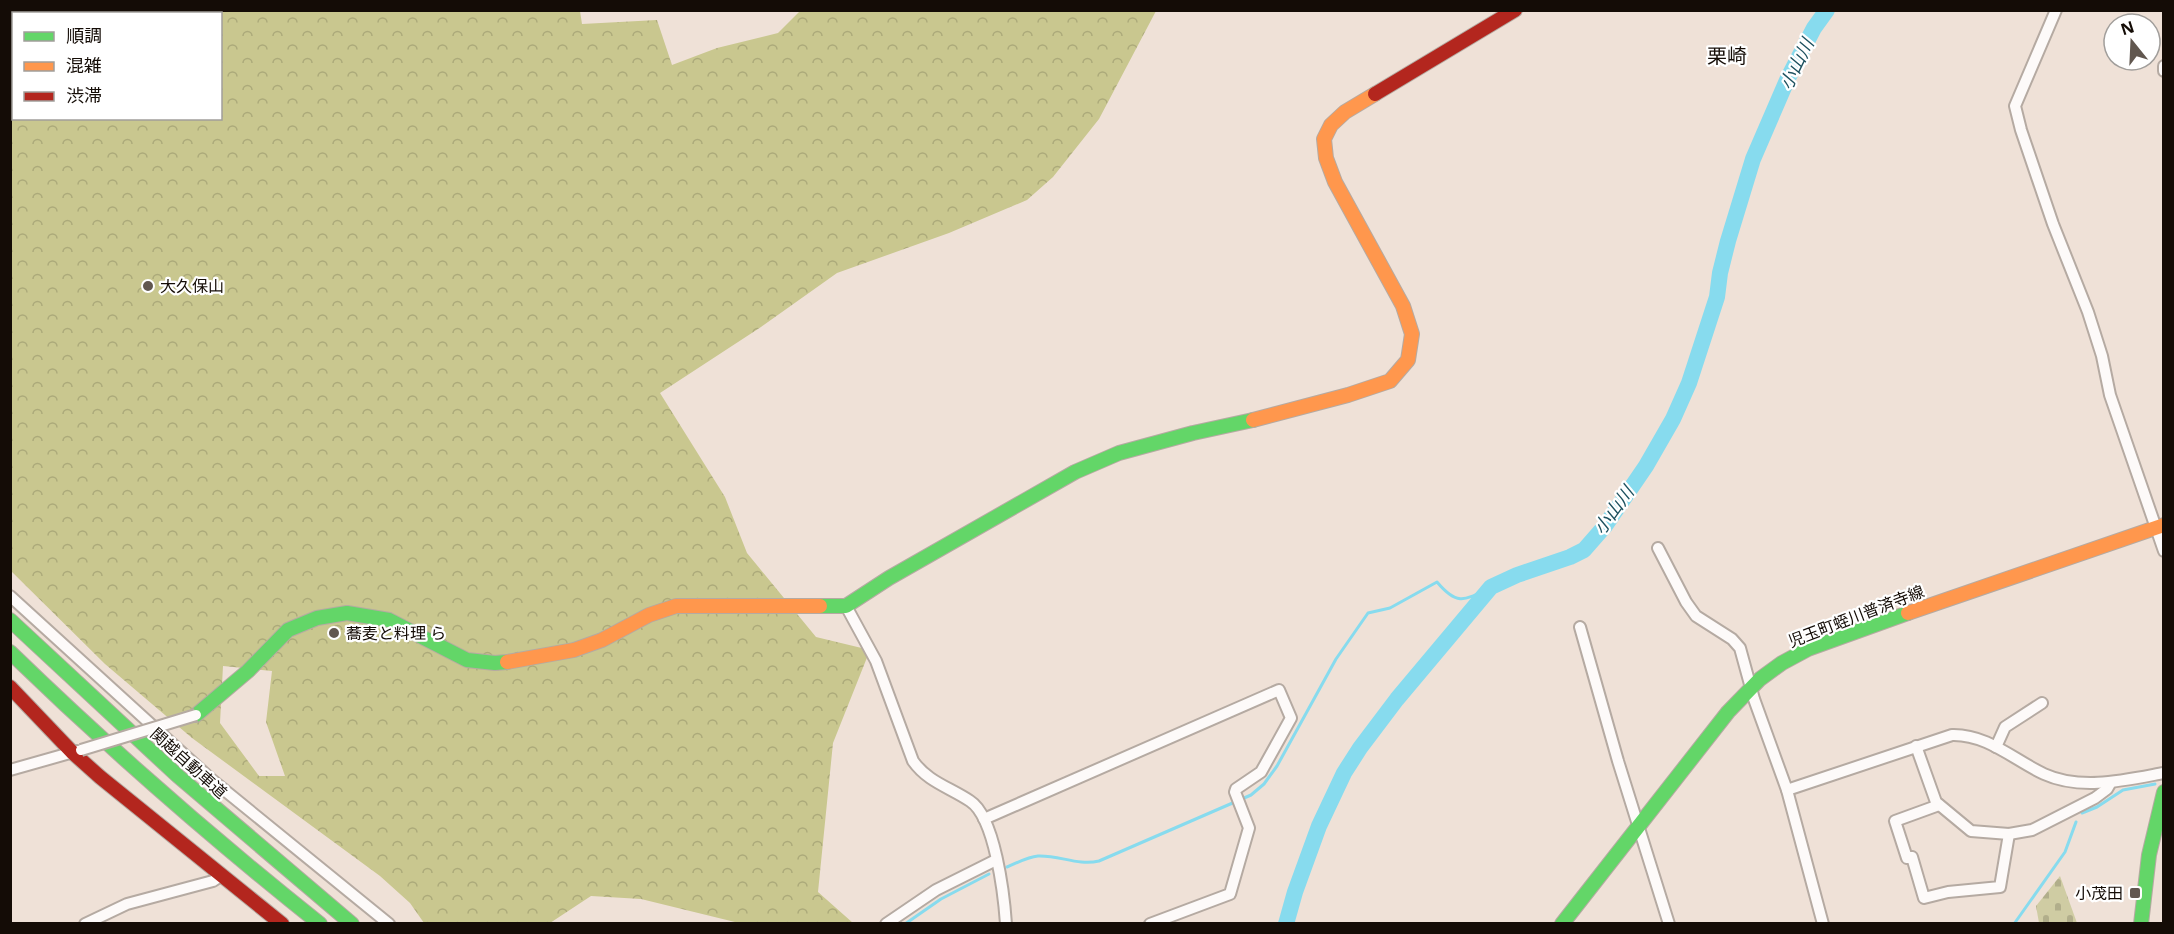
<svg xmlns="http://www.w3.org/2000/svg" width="2174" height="934" viewBox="0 0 2174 934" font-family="'Open Sans','Noto Sans JP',sans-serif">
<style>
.forest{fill:url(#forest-crowns);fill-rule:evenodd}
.cemetery{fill:url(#cemetery-stones)}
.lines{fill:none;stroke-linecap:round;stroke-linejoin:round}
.stream{stroke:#87dbee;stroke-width:3}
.river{stroke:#87dbee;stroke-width:16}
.street-casing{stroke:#b5aaa2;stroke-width:14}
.fast-casing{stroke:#b5aaa2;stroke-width:16}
.slow-casing{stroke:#b5aaa2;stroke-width:16}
.jam-casing{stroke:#b5aaa2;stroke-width:16}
.street{stroke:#fdfaf9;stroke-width:10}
.fast{stroke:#63d668;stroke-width:14}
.slow{stroke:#ff974d;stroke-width:14}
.jam{stroke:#b3261e;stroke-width:14}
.street-bridge-casing{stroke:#b5aaa2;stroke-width:14;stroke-linecap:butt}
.street-bridge{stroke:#fdfaf9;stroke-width:10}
.poi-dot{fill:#61574f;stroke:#fff;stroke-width:2}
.labels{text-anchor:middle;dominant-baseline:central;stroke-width:4.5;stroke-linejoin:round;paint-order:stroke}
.poi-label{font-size:16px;fill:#140c06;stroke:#fff;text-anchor:start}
.street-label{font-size:16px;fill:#140c06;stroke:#fff}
.water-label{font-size:18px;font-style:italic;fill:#1d515f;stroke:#fff}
.quarter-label{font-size:20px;fill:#140c06;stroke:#fff}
</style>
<defs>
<pattern id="forest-crowns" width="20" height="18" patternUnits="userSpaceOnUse" patternTransform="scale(1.5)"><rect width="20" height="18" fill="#c9c78f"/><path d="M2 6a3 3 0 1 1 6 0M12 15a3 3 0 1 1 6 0" fill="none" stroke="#acaa7a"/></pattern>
<pattern id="cemetery-stones" width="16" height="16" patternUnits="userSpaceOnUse" patternTransform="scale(1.5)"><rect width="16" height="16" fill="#cfcca3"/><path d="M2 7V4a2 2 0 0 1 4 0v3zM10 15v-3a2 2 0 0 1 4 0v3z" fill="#b1ae8b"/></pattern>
</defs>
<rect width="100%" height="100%" fill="#efe1d7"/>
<path class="forest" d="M 10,11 L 580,11 L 582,24 L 657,20 L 672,65 L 717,48 L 778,33 L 800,11 L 1156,11 L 1099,119 L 1053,177 L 1027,200 L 949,233 L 837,273 L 761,327 L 660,393 L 725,497 L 747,553 L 816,637 L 870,650 L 833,743 L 818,892 L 853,923 L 739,923 L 641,899 L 591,896 L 550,923 L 424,923 L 410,903 L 380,876 L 192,738 L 105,664 L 11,571 ZM 14,14 L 220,14 L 220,118 L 14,118 ZM 223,666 L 272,671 L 266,722 L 285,776 L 259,776 L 220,723 Z"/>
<polygon class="cemetery" points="2060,876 2077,923 2039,923 2036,906"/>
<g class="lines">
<g class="stream">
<polyline points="2082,813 2097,807 2123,790 2155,784"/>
<path d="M 1007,867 C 1017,863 1027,857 1038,856 C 1059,855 1078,866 1099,861 L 1251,795 L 1264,784 L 1277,766 L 1336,659 L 1368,613 L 1390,608 L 1437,582 C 1458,607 1465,600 1491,587"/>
<polyline points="905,924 941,899 989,874"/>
<polyline points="2014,924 2065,852 2076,822"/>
</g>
<polyline class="river" points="1286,924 1295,892 1319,826 1344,773 1360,748 1397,699 1491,587 1517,575 1570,557 1584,550 1605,526 1646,466 1673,419 1689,383 1717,297 1720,273 1728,241 1753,159 1788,78 1814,28 1827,10"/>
<defs>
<g id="street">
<polyline points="2056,10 2015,106 2021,130 2053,224 2088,312 2102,356 2110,395 2164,551"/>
<polyline points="2164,66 2164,71"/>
<polyline points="1658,548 1686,602 1696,616 1732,639 1740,648 1754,699 1787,790 1823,924"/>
<polyline points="10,596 212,780 389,924"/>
<path d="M 846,606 L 876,661 L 913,761 C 928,782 949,787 970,801 C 995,817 1004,895 1006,924"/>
<polyline points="1580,627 1618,761 1669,924"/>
<polyline points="1916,746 1936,802 1971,831 2009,834 2032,830 2095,798 2107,789 2111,782"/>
<polyline points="1996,747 2005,727 2042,703"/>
<polyline points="10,770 77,751"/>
<path d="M 1787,790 L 1952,735 C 1987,734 2014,760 2044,774 C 2081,791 2126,780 2164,773"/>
<polyline points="1939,805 1895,821 1907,858 1912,857 1924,898 1948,892 2000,887 2009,834"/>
<polyline points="984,819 1279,690 1291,718 1261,772 1236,789 1235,792 1249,828 1230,894 1150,924"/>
<polyline points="85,924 127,904 213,881 222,875"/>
<polyline points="886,924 936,890 996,860"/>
</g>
<g id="fast">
<polyline points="820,606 846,606 889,578 1075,472 1119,453 1193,433 1253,420"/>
<polyline points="10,620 178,776 352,924"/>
<path d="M 10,652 C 109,748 212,838 320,924"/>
<polyline points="196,715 248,671 288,630 317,618 347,613 389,620 467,660 495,663 507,662"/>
<polyline points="1562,924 1728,712 1760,679 1782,663 1808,649 1908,613"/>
<polyline points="2141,924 2149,855 2164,792"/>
</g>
<g id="slow">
<polyline points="1253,420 1348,395 1390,381 1408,360 1412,334 1403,306 1335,182 1326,158 1324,139 1331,125 1345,112 1375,94"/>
<polyline points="1908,613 2164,525"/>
<polyline points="507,662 574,650 602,640 649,615 676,606 820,606"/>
</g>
<g id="jam">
<polyline points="1375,94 1515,10"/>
<polyline points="10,687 72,752 100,777 282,924"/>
</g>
</defs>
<use href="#street" class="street-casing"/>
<use href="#fast" class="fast-casing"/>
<use href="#slow" class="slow-casing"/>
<use href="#jam" class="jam-casing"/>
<use href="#street" class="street"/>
<use href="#fast" class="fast"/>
<use href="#slow" class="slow"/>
<use href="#jam" class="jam"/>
<defs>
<polyline id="street-bridge" points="81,750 196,715"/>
</defs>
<use href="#street-bridge" class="street-bridge-casing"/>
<use href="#street-bridge" class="street-bridge"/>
</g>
<g class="poi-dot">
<circle cx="148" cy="286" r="6"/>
<circle cx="334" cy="633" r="6"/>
<rect x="2129" y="887" width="12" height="12" rx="3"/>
</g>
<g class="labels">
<g class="poi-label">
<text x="160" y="286">大久保山</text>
<text x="346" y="633">蕎麦と料理 ら</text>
<text x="2123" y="893" text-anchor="end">小茂田</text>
</g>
<g class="street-label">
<text transform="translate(1856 616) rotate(-21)">児玉町蛭川普済寺線</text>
<text transform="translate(189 763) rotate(42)">関越自動車道</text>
</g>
<g class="water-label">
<text transform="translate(1796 64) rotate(-64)">小山川</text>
<text transform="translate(1613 510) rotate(-54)">小山川</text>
</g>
<g class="quarter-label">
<text x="1727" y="55">栗崎</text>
</g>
</g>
<rect width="2174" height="934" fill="none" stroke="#140c06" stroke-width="24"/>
<rect x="12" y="12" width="210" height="108" fill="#ffffff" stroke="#a19e9b" stroke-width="1.5"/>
<rect x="24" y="32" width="30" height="9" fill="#63d668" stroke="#a19e9b" stroke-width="1.5"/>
<text x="66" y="42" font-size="18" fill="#140c06">順調</text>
<rect x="24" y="62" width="30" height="9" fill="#ff974d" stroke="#a19e9b" stroke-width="1.5"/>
<text x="66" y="72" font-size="18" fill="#140c06">混雑</text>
<rect x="24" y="92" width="30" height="9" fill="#b3261e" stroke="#a19e9b" stroke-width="1.5"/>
<text x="66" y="102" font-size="18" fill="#140c06">渋滞</text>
<g transform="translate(2132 42) rotate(342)"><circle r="28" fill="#ffffff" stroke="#a19e9b" stroke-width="1.5"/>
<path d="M0-4.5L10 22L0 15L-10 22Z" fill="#61574f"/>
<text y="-9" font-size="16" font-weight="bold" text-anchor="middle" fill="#140c06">N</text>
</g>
</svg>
